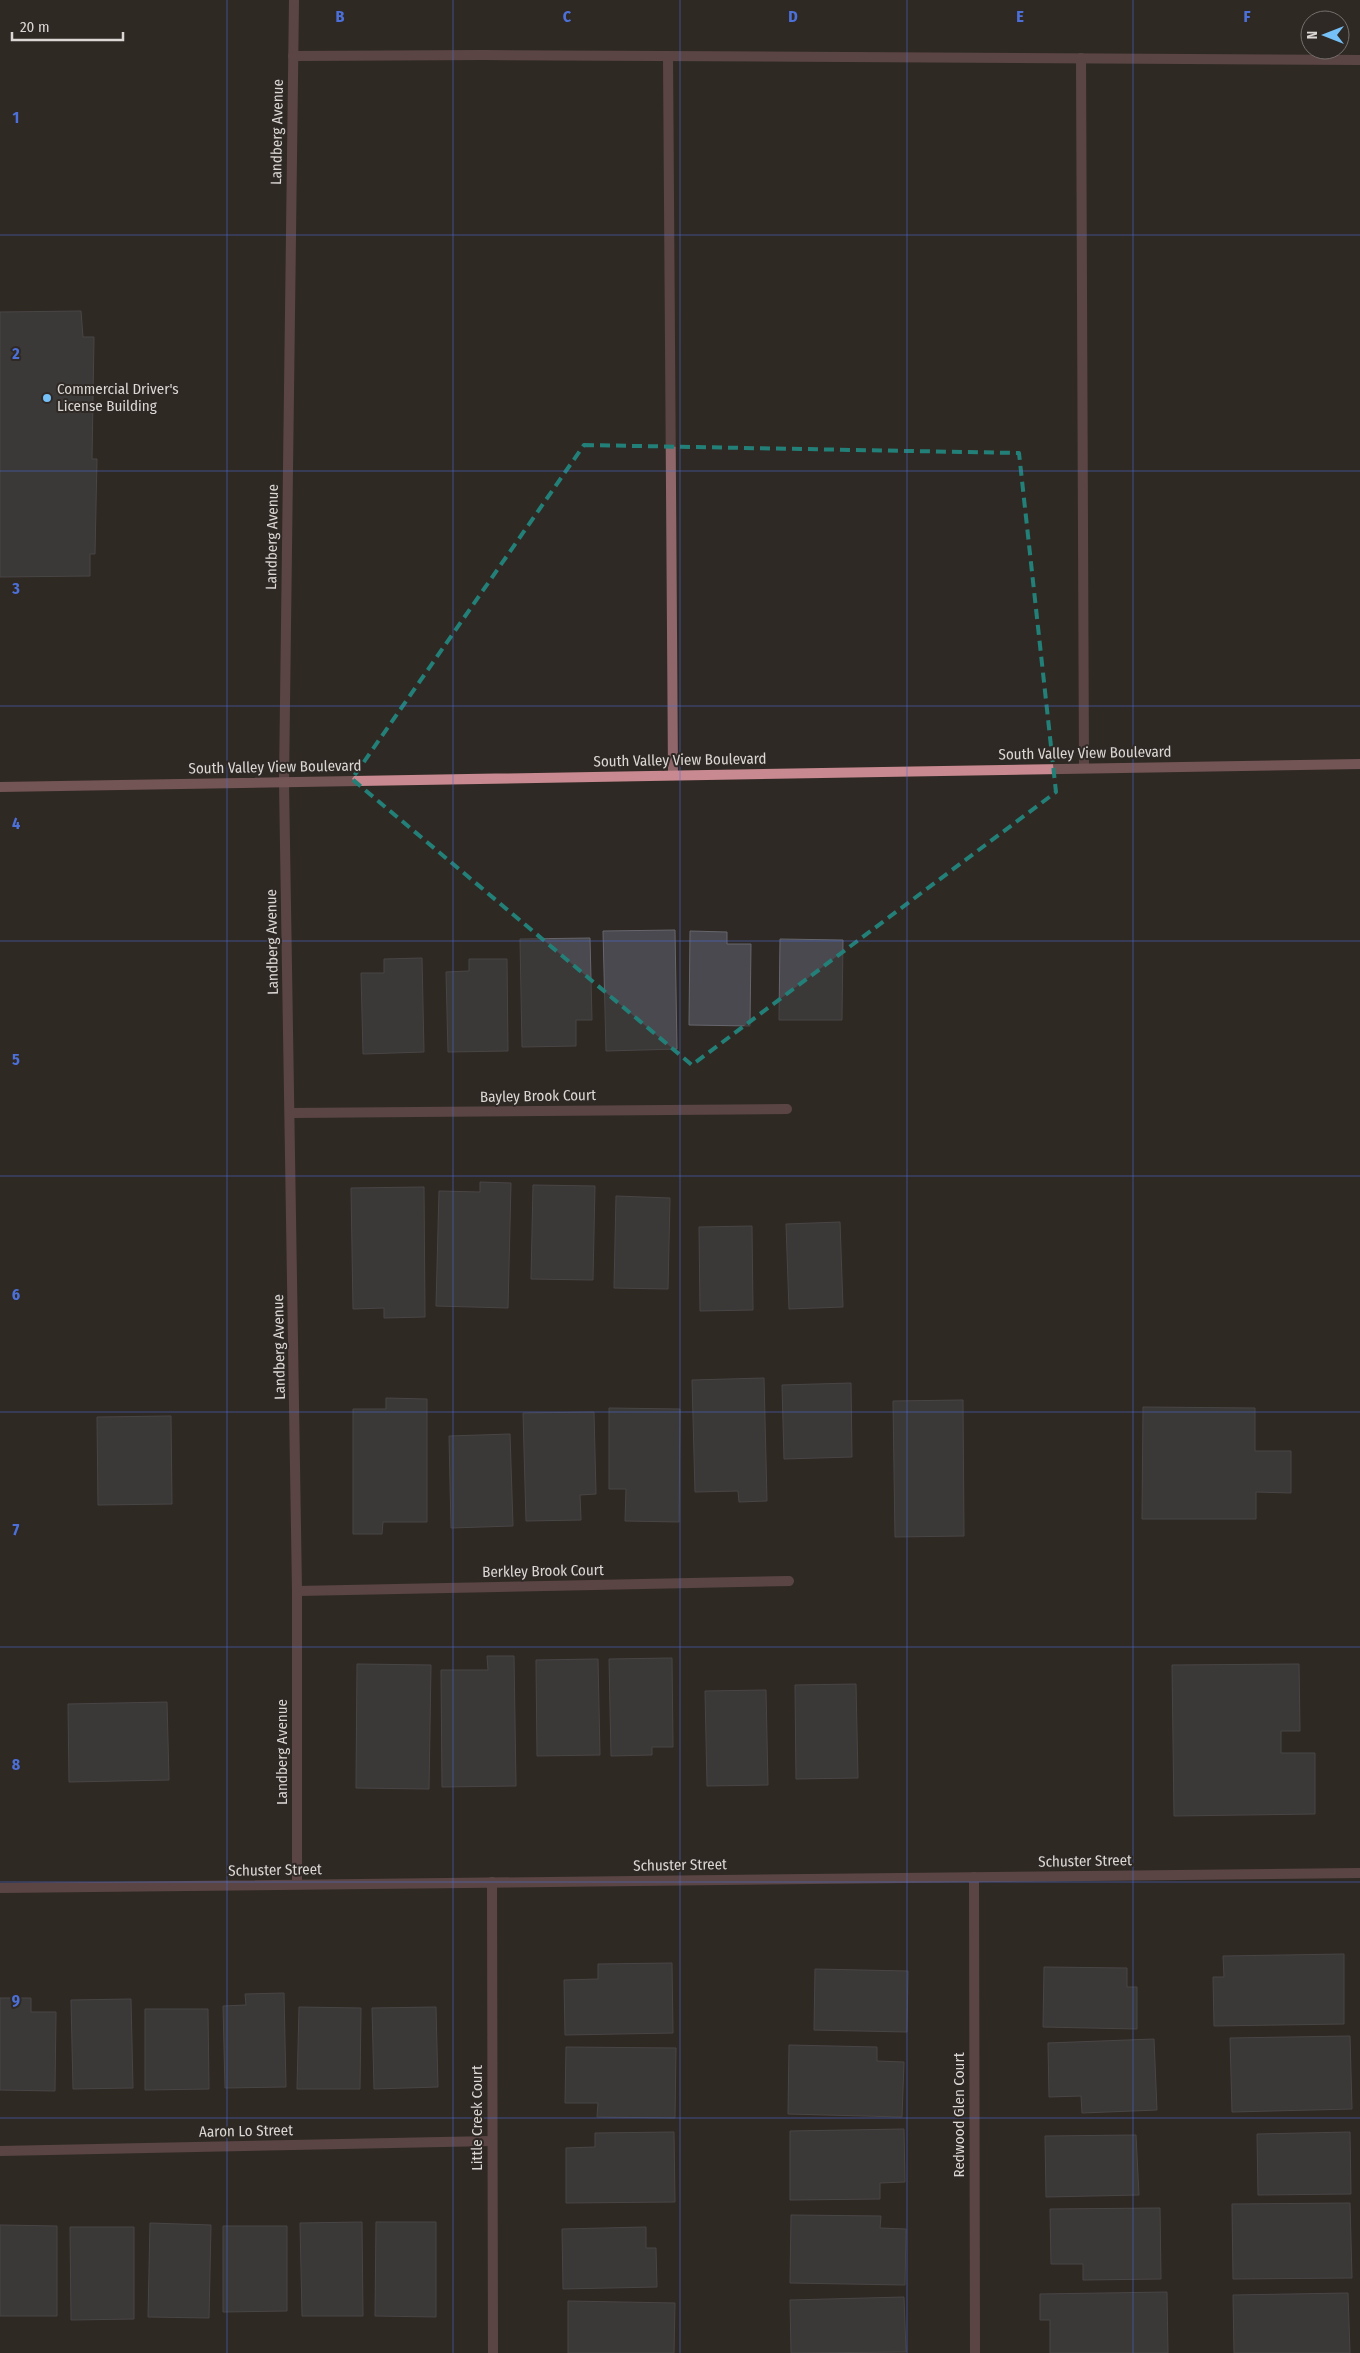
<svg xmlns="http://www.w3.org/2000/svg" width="1360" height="2353" viewBox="0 0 1360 2353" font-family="'Fira Sans Condensed',sans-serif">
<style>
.building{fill:#4a4950;stroke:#66666d}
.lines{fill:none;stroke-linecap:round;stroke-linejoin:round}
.service{stroke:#8f676b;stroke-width:10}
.minor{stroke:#8f676b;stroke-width:10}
.secondary{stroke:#c88990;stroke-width:10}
.marked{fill:none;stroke:#238078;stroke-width:4;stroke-dasharray:10 6;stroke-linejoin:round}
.grid{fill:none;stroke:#4c70d7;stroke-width:1;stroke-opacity:0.55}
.poi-dot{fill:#75c0f6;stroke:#2f2925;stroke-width:2}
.labels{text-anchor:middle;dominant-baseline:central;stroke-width:4;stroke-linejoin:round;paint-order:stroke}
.street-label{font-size:15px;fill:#dbd7d4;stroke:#2f2925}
.poi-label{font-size:15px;fill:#dbd7d4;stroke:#2f2925;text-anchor:start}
.grid-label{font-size:16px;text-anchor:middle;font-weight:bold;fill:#4c70d7;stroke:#2f2925;stroke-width:4;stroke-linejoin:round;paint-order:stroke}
</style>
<rect width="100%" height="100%" fill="#2f2925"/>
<g class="building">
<polygon points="81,311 83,337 94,337 92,459 97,459 95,554 90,554 90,576 0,577 0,312"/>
<polygon points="675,930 677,1049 606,1051 603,931"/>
<polygon points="690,931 727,932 727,944 751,944 750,1026 689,1025"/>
<polygon points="590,938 592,1020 576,1020 576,1046 522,1047 520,939"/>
<polygon points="780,939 843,940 842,1020 779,1020"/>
<polygon points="422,958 424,1052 363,1054 361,973 384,973 384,959"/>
<polygon points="469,959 507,959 508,1051 448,1052 446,972 469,971"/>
<polygon points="480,1182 511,1183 508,1308 436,1306 439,1191 480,1192"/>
<polygon points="533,1185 595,1186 593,1280 531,1279"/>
<polygon points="424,1187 425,1317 384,1318 384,1308 353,1309 351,1188"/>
<polygon points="616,1196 670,1198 668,1289 614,1288"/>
<polygon points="840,1222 843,1307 789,1309 786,1224"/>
<polygon points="752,1226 753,1310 700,1311 699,1227"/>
<polygon points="764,1378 767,1501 739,1502 738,1491 695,1492 692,1380"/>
<polygon points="851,1383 852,1457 784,1459 782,1385"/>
<polygon points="386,1398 427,1399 427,1522 383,1522 382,1534 353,1534 353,1409 386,1409"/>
<polygon points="963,1400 964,1536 895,1537 893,1401"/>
<polygon points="1143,1407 1255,1408 1255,1451 1291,1451 1291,1493 1256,1492 1256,1519 1142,1519"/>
<polygon points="609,1408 680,1409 679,1522 625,1521 626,1489 609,1489"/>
<polygon points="594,1412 596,1494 580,1495 581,1520 526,1521 523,1413"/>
<polygon points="171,1416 172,1504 98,1505 97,1417"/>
<polygon points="510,1434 513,1526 451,1528 449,1436"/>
<polygon points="487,1656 514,1656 516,1786 442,1787 441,1670 488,1670"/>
<polygon points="672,1658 673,1747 652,1747 652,1755 611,1756 609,1659"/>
<polygon points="598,1659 600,1755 537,1756 536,1660"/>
<polygon points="357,1664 431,1665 429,1789 356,1788"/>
<polygon points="1299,1664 1300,1731 1281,1731 1281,1753 1315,1753 1315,1814 1174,1816 1172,1665"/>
<polygon points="856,1684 858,1778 796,1779 795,1685"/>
<polygon points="766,1690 768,1785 707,1786 705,1691"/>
<polygon points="167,1702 169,1780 69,1782 68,1704"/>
<polygon points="1344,1954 1344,2024 1214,2026 1213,1977 1224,1977 1223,1956"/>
<polygon points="672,1963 673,2033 565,2035 564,1980 598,1979 598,1964"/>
<polygon points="1044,1967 1127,1968 1127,1987 1137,1987 1137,2029 1043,2027"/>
<polygon points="815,1969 908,1971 907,2032 814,2030"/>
<polygon points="284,1993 286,2087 225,2088 223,2006 246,2005 245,1994"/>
<polygon points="0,1998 31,1998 31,2012 56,2012 55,2091 0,2090"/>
<polygon points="131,1999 133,2088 73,2089 71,2000"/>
<polygon points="299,2007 361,2008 360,2089 297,2089"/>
<polygon points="436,2007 438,2087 374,2089 372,2008"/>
<polygon points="145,2009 208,2009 209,2089 145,2090"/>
<polygon points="1350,2036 1352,2109 1232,2112 1230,2038"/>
<polygon points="1154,2039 1157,2110 1082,2113 1081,2096 1049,2097 1048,2043"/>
<polygon points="789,2045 877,2047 877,2061 904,2062 902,2117 788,2114"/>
<polygon points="566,2047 676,2048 675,2118 597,2117 598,2103 565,2103"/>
<polygon points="904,2129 905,2182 880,2183 880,2199 790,2200 790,2131"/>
<polygon points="674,2132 675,2202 566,2203 566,2148 595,2147 595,2133"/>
<polygon points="1350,2132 1351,2194 1258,2195 1257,2134"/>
<polygon points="1136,2135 1139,2195 1046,2197 1045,2136"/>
<polygon points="1350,2203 1352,2278 1233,2279 1232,2204"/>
<polygon points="1160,2208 1161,2279 1083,2280 1083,2264 1051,2264 1050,2209"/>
<polygon points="791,2215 881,2216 880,2228 906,2229 905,2285 790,2283"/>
<polygon points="362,2222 363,2316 302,2316 300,2223"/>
<polygon points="376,2222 436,2222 436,2317 375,2316"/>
<polygon points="150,2223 211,2225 209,2318 148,2317"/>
<polygon points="0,2225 57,2226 57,2316 0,2316"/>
<polygon points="223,2226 287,2226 287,2311 223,2312"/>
<polygon points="70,2227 134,2227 134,2319 71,2320"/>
<polygon points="646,2227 646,2248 656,2248 657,2287 563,2289 562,2229"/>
<polygon points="1167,2292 1168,2353 1050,2353 1050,2320 1040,2320 1040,2294"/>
<polygon points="1348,2293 1350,2353 1234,2353 1233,2295"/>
<polygon points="904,2297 906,2352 791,2353 790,2300"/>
<polygon points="568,2301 675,2303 674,2353 568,2353"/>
</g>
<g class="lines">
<g class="service">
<polyline points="293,56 483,55 1360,60"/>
<polyline points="668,56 673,775"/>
<polyline points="1081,58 1084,768"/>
</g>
<g class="minor">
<polyline points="294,0 284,782 297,1591 297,1884"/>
<polyline points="291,1113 787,1109"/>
<polyline points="297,1591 789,1581"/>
<polyline points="974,1877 975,2353"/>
<polyline points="492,1882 493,2353"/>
<polyline points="0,1888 1360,1873"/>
<polyline points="0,2151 492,2141"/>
</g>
<polyline class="secondary" points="0,787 1360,764"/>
</g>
<path d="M0 0H1360V2353H0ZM 584,445 L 1019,453 L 1056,792 L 692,1065 L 352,779 Z" fill="#2f2925" fill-opacity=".55" fill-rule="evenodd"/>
<path class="marked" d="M 584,445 L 1019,453 L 1056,792 L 692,1065 L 352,779 Z"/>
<path class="grid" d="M 227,0 L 227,2353M 453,0 L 453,2353M 680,0 L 680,2353M 907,0 L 907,2353M 1133,0 L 1133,2353M 0,235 L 1360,235M 0,471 L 1360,471M 0,706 L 1360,706M 0,941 L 1360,941M 0,1176 L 1360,1176M 0,1412 L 1360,1412M 0,1647 L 1360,1647M 0,1882 L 1360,1882M 0,2118 L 1360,2118"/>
<circle class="poi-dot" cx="47" cy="398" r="5"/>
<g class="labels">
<g class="street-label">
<text transform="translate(277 132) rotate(-89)">Landberg Avenue</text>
<text transform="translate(272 537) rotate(-89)">Landberg Avenue</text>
<text transform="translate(1085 753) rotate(-1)">South Valley View Boulevard</text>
<text transform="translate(680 760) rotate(-1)">South Valley View Boulevard</text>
<text transform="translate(275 767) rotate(-1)">South Valley View Boulevard</text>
<text transform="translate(272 942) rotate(-91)">Landberg Avenue</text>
<text transform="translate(538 1096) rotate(-1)">Bayley Brook Court</text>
<text transform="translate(279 1347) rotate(-91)">Landberg Avenue</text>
<text transform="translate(543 1571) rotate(-1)">Berkley Brook Court</text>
<text transform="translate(282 1752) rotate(-90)">Landberg Avenue</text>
<text transform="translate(1085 1861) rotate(-1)">Schuster Street</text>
<text transform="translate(680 1865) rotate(-1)">Schuster Street</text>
<text transform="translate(275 1870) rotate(-1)">Schuster Street</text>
<text transform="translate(959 2115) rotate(-90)">Redwood Glen Court</text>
<text transform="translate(477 2118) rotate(-90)">Little Creek Court</text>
<text transform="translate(246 2131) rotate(-1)">Aaron Lo Street</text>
</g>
<g class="poi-label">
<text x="57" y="389">Commercial Driver's<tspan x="57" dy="17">License Building</tspan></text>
</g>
</g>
<g class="grid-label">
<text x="340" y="22">B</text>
<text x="567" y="22">C</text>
<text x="793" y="22">D</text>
<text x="1020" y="22">E</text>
<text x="1247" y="22">F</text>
<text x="16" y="123">1</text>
<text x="16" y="359">2</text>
<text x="16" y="594">3</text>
<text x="16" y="829">4</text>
<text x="16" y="1065">5</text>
<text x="16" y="1300">6</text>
<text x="16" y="1535">7</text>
<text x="16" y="1770">8</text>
<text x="16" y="2006">9</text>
</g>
<g transform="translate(1325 35) rotate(270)"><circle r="24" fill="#2f2925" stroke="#746f6b"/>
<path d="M0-4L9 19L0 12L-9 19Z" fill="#75c0f6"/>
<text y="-8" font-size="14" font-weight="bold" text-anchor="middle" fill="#dbd7d4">N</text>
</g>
<path d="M12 32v8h111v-8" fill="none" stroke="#dbd7d4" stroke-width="2.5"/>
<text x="20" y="32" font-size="15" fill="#dbd7d4" stroke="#2f2925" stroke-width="4" paint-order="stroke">20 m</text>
</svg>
